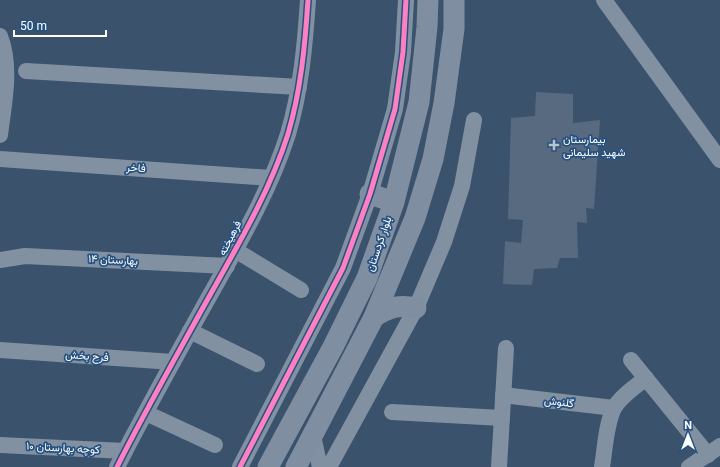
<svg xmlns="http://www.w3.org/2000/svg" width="720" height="467" viewBox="0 0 720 467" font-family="Roboto,Vazirmatn,sans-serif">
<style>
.building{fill:#586a7f}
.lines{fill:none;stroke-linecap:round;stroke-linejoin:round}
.minor{stroke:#8191a2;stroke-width:16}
.major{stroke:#7f8ea0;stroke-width:21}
.cycleway-casing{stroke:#275180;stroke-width:8}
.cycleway{stroke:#ff80c0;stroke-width:5}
.poi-dot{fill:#bac2cc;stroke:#275180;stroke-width:1.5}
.labels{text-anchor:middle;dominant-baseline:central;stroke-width:3.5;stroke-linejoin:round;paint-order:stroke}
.poi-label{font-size:11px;fill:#fff;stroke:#275180;text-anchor:start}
.street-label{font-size:11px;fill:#fff;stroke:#275180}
</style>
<rect width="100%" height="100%" fill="#3b526c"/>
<polygon class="building" points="536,92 573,94 573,123 600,120 594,209 586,208 587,223 577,222 578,258 560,258 557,268 534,269 532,285 503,284 505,241 521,243 523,220 508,219 511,118 535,116"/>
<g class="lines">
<g class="minor">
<polyline points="604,0 720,160"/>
<path d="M 0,36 C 12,68 4,102 0,135"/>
<polyline points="26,71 299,87"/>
<polyline points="0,159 271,178"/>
<polyline points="235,250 301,290"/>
<polyline points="0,260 25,256 227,266"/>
<polyline points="190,331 257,364"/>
<polyline points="0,350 173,362"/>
<polyline points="631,360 708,455"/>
<polyline points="503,395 614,408"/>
<polyline points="392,412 502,418"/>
<polyline points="146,413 215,445"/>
<polyline points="313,436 320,467"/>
<polyline points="0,445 125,451"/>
<path d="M 117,467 C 143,415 172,364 200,313 C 232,255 268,197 288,134 C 301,90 305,45 308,0"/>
<polyline points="240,467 343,268 370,194 395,109 403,52 406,0"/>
<polyline points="329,467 416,308 444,242 462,186 474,120"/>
<polyline points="499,467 506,348"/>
<path d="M 602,467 C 605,449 606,424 614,408 C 621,396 635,387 646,378"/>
<polyline points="689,467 720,446"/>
</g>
<g class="major">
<polyline points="370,194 394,202"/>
<path d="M 374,317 C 388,308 399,304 416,308"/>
<polyline points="268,467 333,347 367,278 394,202 419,102 427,27 428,0"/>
<polyline points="296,467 374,317 415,218 433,159 444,103 454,29 454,0"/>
</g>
<defs>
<g id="cycleway">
<path d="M 117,467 C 143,415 172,364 200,313 C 232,255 268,197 288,134 C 301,90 305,45 308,0"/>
<polyline points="240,467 343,268 370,194 395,109 403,52 406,0"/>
</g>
</defs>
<use href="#cycleway" class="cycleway-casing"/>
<use href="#cycleway" class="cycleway"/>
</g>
<path class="poi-dot" d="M552 139h4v4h4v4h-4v4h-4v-4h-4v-4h4z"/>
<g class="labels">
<g class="poi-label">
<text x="563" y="139">بیمارستان<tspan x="563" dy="13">شهید سلیمانی</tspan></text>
</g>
<g class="street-label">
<text transform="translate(136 168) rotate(4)">فاخر</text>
<text transform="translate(230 238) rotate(-63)">فرهیخته</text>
<text transform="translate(379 244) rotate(-71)">بلوار کردستان</text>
<text transform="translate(113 260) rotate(3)">بهارستان ۱۴</text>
<text transform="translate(87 356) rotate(4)">فرح بخش</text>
<text transform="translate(559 402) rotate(7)">گلنوش</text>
<text transform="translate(63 448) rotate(3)">کوچه بهارستان ۱۰</text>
</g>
</g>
<g transform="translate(688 435)" stroke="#275180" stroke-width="3" paint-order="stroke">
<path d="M0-3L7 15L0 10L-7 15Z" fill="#ffffff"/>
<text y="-6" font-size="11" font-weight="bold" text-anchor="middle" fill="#ffffff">N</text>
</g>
<path d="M14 30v6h92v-6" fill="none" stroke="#ffffff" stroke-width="2"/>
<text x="20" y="30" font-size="12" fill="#ffffff" stroke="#275180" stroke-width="3" paint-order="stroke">50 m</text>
</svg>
